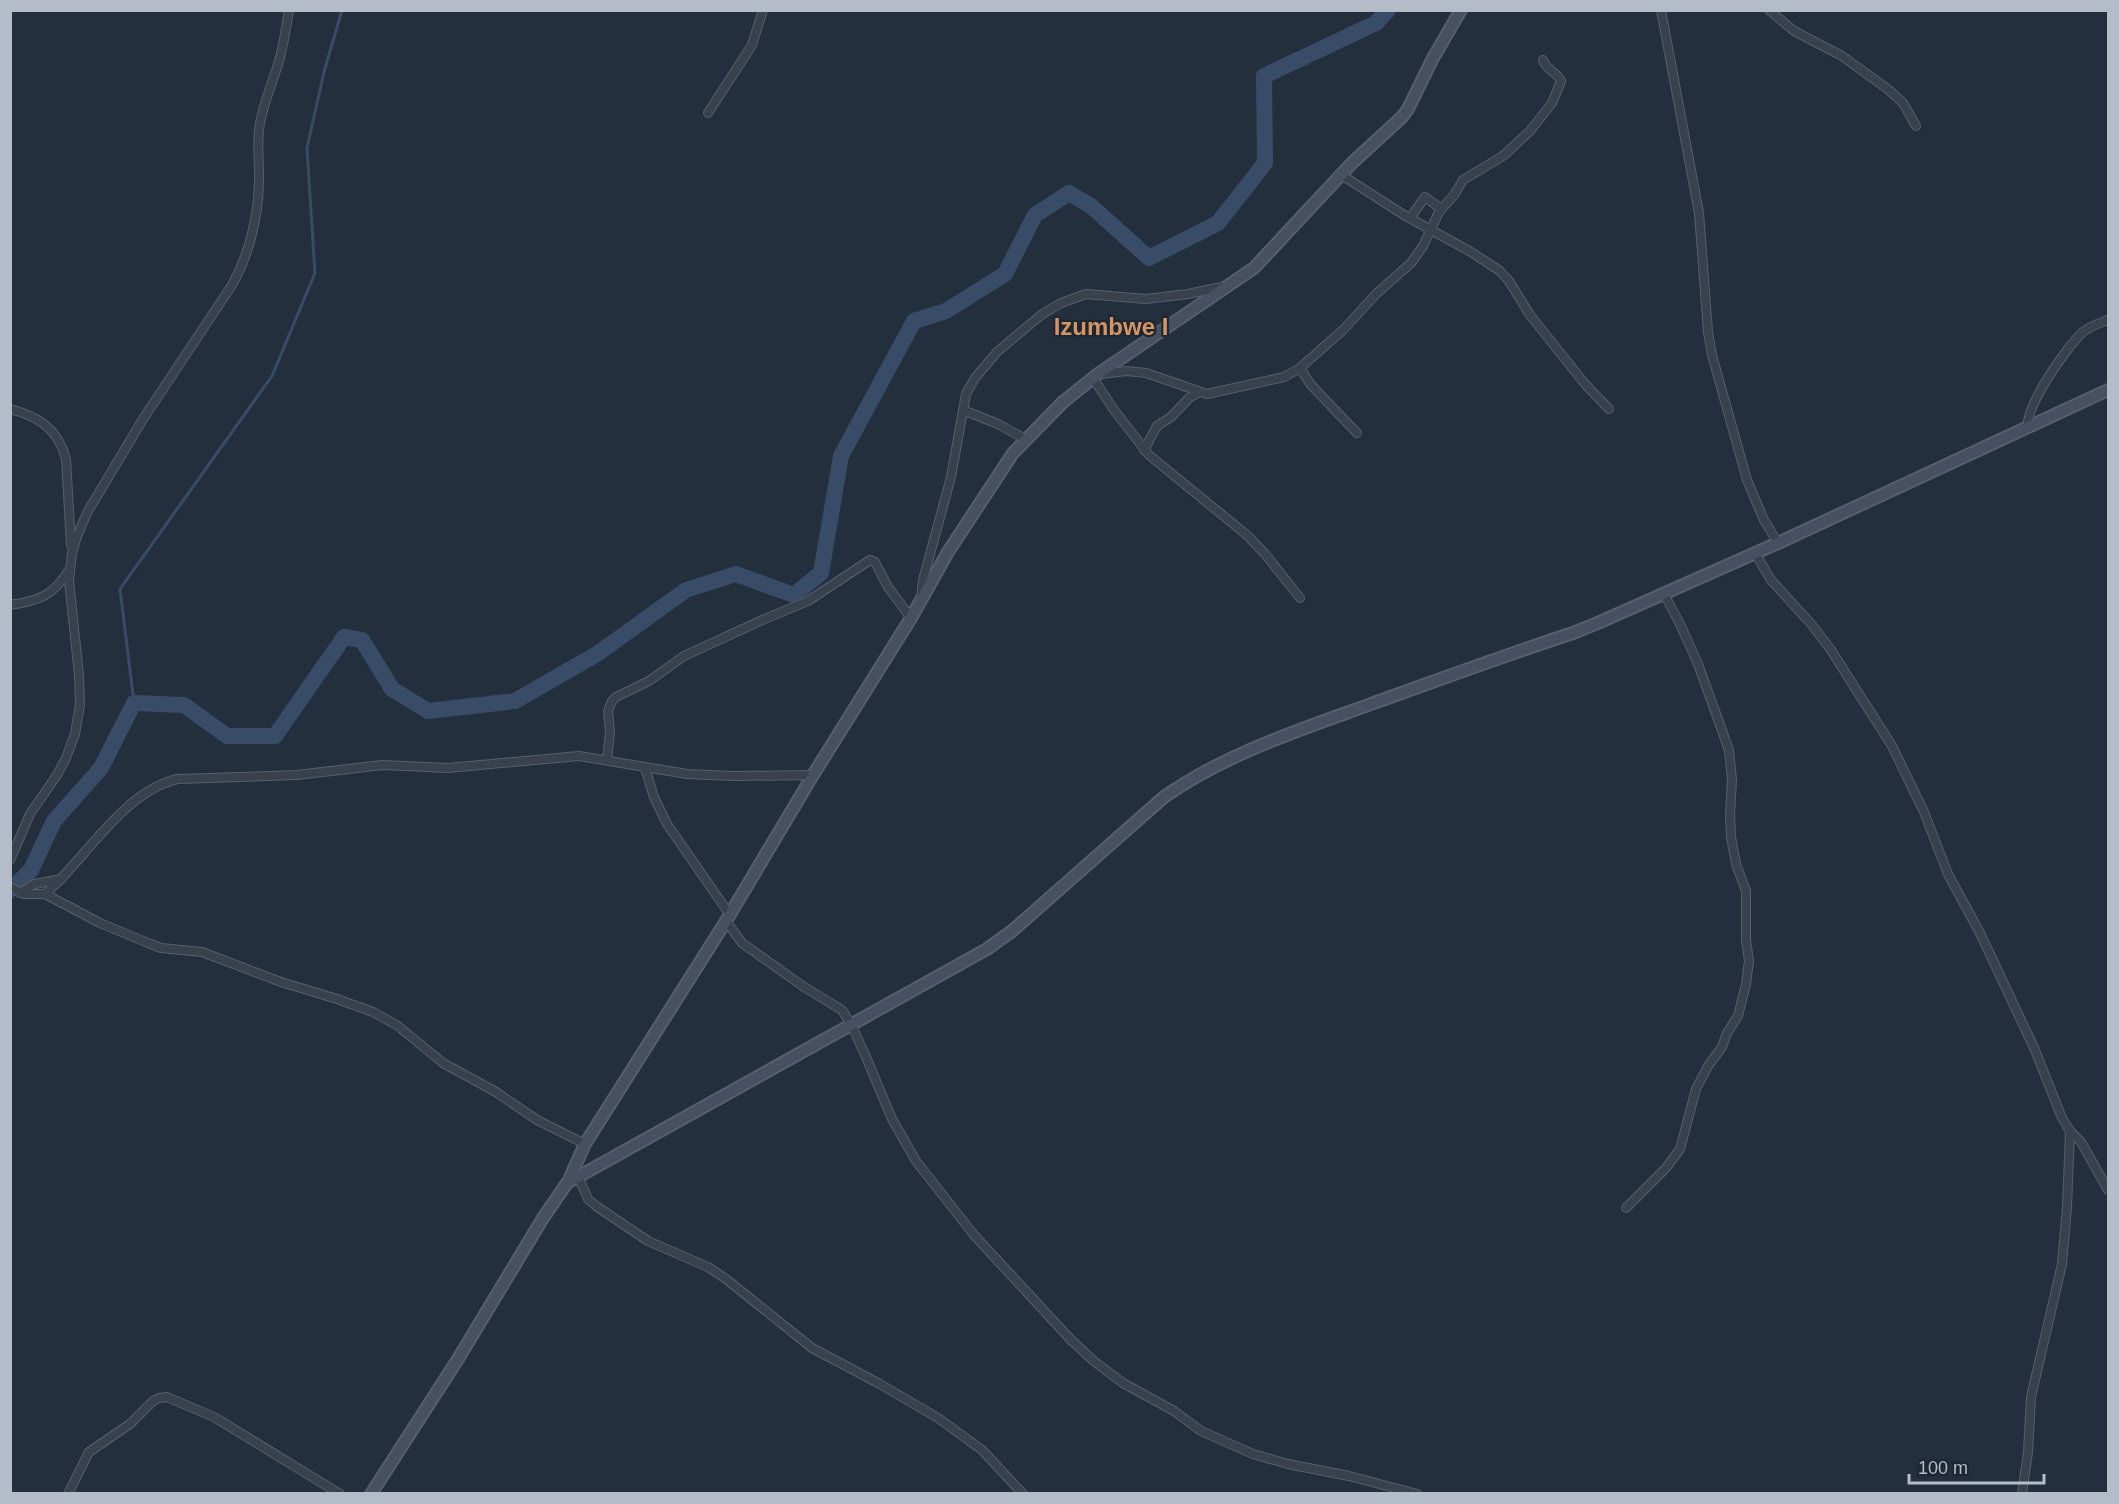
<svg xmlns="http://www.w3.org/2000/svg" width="2119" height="1504" viewBox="0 0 2119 1504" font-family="Helvetica,sans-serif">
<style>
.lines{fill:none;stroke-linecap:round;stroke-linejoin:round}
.stream{stroke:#394c67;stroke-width:3}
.river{stroke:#394c67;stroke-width:16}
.street-casing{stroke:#565f6c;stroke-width:10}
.secondary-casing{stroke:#565f6c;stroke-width:14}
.street{stroke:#38414e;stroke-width:8}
.secondary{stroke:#465061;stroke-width:10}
.labels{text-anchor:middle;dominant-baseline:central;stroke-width:4.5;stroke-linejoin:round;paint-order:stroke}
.quarter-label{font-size:24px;font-weight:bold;fill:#d59563;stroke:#1d2633}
</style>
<rect width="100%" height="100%" fill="#242f3e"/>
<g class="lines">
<polyline class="stream" points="134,703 120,589 272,376 315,273 307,148 324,72 342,10"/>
<polyline class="river" points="10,890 31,870 54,821 101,768 134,703 184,705 227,736 275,736 344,637 362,640 392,689 428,711 515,701 597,654 686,590 736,574 794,595 821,573 841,456 914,321 946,311 1005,274 1035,215 1069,193 1091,206 1149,258 1218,223 1265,163 1264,76 1376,23 1388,10"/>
<defs>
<g id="street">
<polyline points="1661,10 1699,213 1708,332 1712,355 1747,480 1764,520 1778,543"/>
<polyline points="1769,10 1794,31 1842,56 1889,90 1903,103 1916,126"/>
<polyline points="708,113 752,45 763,10"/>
<polyline points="1340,174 1404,215 1471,252 1500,271 1509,281 1530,315 1585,384 1609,409"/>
<polyline points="1410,218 1425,197 1441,209"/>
<polyline points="1300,368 1311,385 1357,433"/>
<path d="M 1099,374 L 1127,371 L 1146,373 L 1207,394 L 1284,377 L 1300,368 L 1344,329 L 1376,294 L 1411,263 L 1423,246 L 1439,212 L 1454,195 L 1463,180 L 1503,156 L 1530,131 L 1552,103 L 1561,81 C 1557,72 1546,70 1543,60"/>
<polyline points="1093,378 1114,410 1149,455 1248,536 1265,554 1300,598"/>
<path d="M 10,409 C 40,417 58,429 66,459 L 71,545"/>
<polyline points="963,410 998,424 1025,439"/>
<path d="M 2028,428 C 2024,408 2067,346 2083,332 C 2090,326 2100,323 2108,320"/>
<polyline points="1144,450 1157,426 1171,417 1189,398 1198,393"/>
<polyline points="1755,553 1771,580 1812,625 1831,650 1892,746 1924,812 1948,874 1980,933 2035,1050 2062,1118 2070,1131 2067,1207 2062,1264 2031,1397 2028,1452 2022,1494"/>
<polyline points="921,598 923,580 951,477 966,394 975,378 997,352 1041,315 1061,303 1086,294 1146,299 1188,294 1222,287"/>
<path d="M 10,605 C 39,601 54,595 69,570"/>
<polyline points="607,760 610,732 608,711 612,701 616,697 649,681 684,656 767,618 808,601 870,560 875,562 888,587 911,618"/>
<polyline points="645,768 654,797 667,824 730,915"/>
<path d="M 10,860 L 30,814 L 57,775 L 66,758 L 75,734 L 80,704 L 79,675 L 69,581 L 72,553 L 77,536 L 88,511 L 143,419 L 232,285 C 249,255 258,218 259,183 C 260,163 256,143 260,123 C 264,101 273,82 279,61 C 284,44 286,27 289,10"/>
<path d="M 10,887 L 24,894 L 45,894 C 85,860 124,790 178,779 L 297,775 L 382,765 L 448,768 L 579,756 L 687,774 L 734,776 L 813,775"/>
<polyline points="20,893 34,884 62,879"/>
<polyline points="45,894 100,923 148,943 161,948 202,952 281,982 337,999 373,1012 398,1026 443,1063 496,1092 537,1120 585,1144"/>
<polyline points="726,921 742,943 804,987 842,1010 851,1024 866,1057 892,1119 916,1161 974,1235 1071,1340 1095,1362 1123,1383 1174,1411 1201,1431 1253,1454 1288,1464 1349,1476 1417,1494"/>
<polyline points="2070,1131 2081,1142 2108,1190"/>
<polyline points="578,1176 588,1199 596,1206 648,1241 708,1267 726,1279 812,1348 878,1383 938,1418 982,1450 1023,1494"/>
<polyline points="1626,1208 1666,1168 1680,1149 1696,1089 1708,1066 1722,1047 1727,1033 1738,1016 1746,984 1749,961 1746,940 1746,891 1736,864 1731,837 1730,814 1732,780 1729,750 1698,664 1680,624 1664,594"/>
<polyline points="68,1494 89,1452 130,1424 153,1401 159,1398 167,1397 214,1417 340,1494"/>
</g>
<g id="secondary">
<polyline points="568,1182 585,1144 726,921 813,775 911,618 948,552 1013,453 1063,402 1098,374 1254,268 1352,163 1402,117 1408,109 1433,58 1461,10"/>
<path d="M 371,1494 L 458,1359 L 543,1218 L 567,1183 L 987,949 L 1012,931 L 1164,797 C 1227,753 1300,730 1371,704 C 1438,680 1506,655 1573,633 L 1600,622 L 1778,543 L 2108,390"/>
</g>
</defs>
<use href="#street" class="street-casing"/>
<use href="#secondary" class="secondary-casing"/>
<use href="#street" class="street"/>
<use href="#secondary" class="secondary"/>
</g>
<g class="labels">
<g class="quarter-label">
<text x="1111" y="326">Izumbwe I</text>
</g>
</g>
<rect width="2119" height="1504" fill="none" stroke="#b4bcc9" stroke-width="24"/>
<path d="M1909 1474v9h135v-9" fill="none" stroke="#b4bcc9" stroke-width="3"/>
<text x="1918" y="1474" font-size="18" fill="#b4bcc9" stroke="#1d2633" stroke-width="4.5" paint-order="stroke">100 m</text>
</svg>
